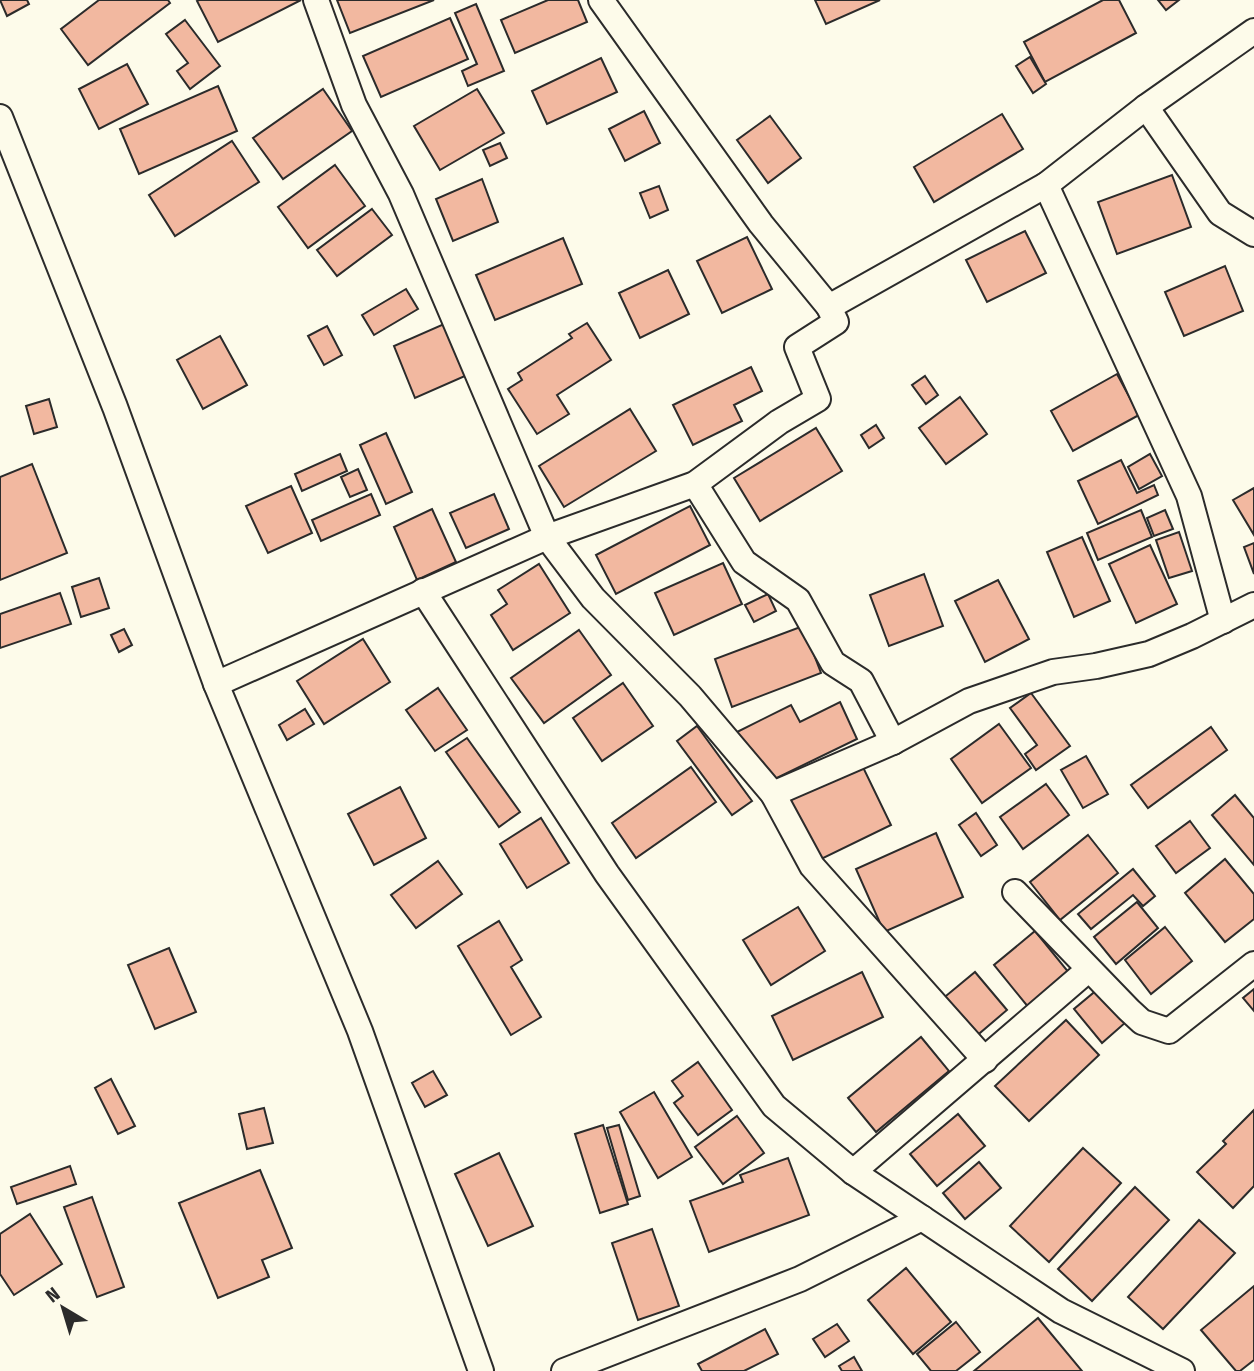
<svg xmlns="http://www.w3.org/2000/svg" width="1254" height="1371" viewBox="0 0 1254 1371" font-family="'Fira Sans Condensed',sans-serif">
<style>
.building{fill:#f2b8a0;stroke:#2b2b2b;stroke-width:2}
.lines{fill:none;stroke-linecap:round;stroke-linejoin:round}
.street-casing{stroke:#2b2b2b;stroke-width:28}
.street{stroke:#fdfbea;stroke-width:24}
</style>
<rect width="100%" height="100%" fill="#fdfbea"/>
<g class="building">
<polygon points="0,0 27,0 29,4 7,16"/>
<polygon points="99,0 168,0 170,3 88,65 61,29"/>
<polygon points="199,0 301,0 218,42 197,1"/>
<polygon points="337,0 434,0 350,33"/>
<polygon points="548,0 578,0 587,22 515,53 501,20"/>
<polygon points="815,0 880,0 826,24"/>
<polygon points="1103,0 1119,0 1136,33 1045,82 1024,42"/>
<polygon points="1158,0 1179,0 1166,10"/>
<polygon points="476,4 504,71 468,86 462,71 477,64 455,13"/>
<polygon points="450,18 468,59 381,97 363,56"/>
<polygon points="185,20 220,66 190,89 177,71 188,63 166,34"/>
<polygon points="1030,57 1046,84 1033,93 1016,66"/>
<polygon points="601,58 617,92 547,124 532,91"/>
<polygon points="127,64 148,104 99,129 79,89"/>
<polygon points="218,86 237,131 139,174 120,129"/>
<polygon points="323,89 352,131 283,179 253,138"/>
<polygon points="477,89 504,133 440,170 414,126"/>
<polygon points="644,111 660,143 625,161 609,129"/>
<polygon points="1002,114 1023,149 934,202 914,167"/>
<polygon points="770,116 801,158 768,183 737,140"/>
<polygon points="232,141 259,182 175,236 149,195"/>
<polygon points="500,143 507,158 490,166 483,150"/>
<polygon points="335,165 365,206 308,248 278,207"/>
<polygon points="1172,175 1191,227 1117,254 1098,202"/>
<polygon points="482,179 498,222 453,241 436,199"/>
<polygon points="659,186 668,210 650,218 640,193"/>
<polygon points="372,209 392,235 337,276 317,250"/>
<polygon points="1025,231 1046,273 987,302 966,260"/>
<polygon points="747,237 772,289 722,313 697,261"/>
<polygon points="563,238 582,284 495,320 476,275"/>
<polygon points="1225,266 1243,311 1184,336 1165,292"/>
<polygon points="668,270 689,314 640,338 619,293"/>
<polygon points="406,289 418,309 374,335 362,315"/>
<polygon points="587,323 611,360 557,395 569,414 537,434 508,389 522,380 518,373 572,338 569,334"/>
<polygon points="444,324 465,376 415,398 394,346"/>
<polygon points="327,326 342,355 324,365 308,336"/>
<polygon points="220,336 247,385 203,409 177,360"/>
<polygon points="751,367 762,391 734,405 742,421 693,445 673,405"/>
<polygon points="1117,374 1139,415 1073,451 1051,411"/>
<polygon points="925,376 938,395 926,404 912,385"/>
<polygon points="960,397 987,434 946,464 919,428"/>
<polygon points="49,399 57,427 34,434 26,406"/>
<polygon points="630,409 656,451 564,507 539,466"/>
<polygon points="876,425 884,438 869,448 861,435"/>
<polygon points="816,428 842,471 760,521 734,478"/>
<polygon points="386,433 412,492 386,504 360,445"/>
<polygon points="340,454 347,471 302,491 295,474"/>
<polygon points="1150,454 1162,476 1139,489 1128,467"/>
<polygon points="1121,460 1137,493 1154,485 1158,495 1098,524 1078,481"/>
<polygon points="32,464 67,553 0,580 0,477"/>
<polygon points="358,469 367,490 350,497 341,477"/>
<polygon points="291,486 312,533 268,553 246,506"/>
<polygon points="1254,488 1254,535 1233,500"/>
<polygon points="371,494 380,515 321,541 312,520"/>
<polygon points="494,494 509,529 466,548 450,513"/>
<polygon points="690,506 710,545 616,594 596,555"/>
<polygon points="432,509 456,562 417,580 394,527"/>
<polygon points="1141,510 1152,537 1098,560 1087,533"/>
<polygon points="1165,510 1173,529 1154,536 1147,518"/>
<polygon points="1179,532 1192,571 1169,578 1156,540"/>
<polygon points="1082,537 1110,601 1074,617 1047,552"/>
<polygon points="1254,543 1254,574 1244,547"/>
<polygon points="1150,545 1177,604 1136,623 1109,564"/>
<polygon points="723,563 742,604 674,635 655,593"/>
<polygon points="539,564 570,613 513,650 491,615 507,604 498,590"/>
<polygon points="924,574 943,626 889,646 870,595"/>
<polygon points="99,578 109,608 81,617 72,587"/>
<polygon points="998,580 1029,639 985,662 955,601"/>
<polygon points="60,593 71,624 0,648 0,614"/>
<polygon points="768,594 776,611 754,622 745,605"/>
<polygon points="803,626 821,673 732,707 715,659"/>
<polygon points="124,629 132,645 119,652 111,635"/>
<polygon points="579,630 611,675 544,723 511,678"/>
<polygon points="363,639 390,682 324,724 297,681"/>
<polygon points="623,683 653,726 602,761 573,718"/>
<polygon points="438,688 467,730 435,751 406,710"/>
<polygon points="1031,693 1070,746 1036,770 1025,754 1037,745 1010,708"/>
<polygon points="840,702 857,739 762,785 737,732 791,705 800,722"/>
<polygon points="305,709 314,724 287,740 279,725"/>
<polygon points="999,724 1031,768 982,803 951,759"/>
<polygon points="697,726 752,801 732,815 677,741"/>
<polygon points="1211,727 1227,750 1148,808 1131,785"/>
<polygon points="467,738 520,812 499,827 446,752"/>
<polygon points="1086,756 1108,794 1083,808 1061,770"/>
<polygon points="860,761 891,825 811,864 781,800"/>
<polygon points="691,767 716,802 636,858 612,823"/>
<polygon points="1046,784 1069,815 1023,849 1000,817"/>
<polygon points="400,787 426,838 374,865 348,814"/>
<polygon points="1235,795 1254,818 1254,865 1212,815"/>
<polygon points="976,813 997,845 981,856 959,825"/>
<polygon points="541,818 569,863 527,888 500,844"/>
<polygon points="1190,821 1210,848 1176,873 1156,846"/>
<polygon points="936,833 963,897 884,932 856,869"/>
<polygon points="1088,835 1118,873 1060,920 1030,882"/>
<polygon points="1225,859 1254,894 1254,919 1225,942 1185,893"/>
<polygon points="438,861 462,894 416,928 391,895"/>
<polygon points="1133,869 1155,896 1143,906 1133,895 1091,929 1078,914"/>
<polygon points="1137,902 1158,928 1116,964 1094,937"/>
<polygon points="798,907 825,951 771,985 743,940"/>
<polygon points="499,921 522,960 511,967 541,1017 511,1035 458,946"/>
<polygon points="1165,927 1192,961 1151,994 1125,960"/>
<polygon points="1035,931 1070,974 1029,1008 994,965"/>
<polygon points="169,948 196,1012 155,1029 128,965"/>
<polygon points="862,972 883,1017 793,1060 772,1016"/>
<polygon points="975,972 1007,1010 974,1038 941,1000"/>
<polygon points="1098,989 1126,1022 1102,1043 1074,1009"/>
<polygon points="1254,989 1254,1011 1243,998"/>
<polygon points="1066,1020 1099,1055 1029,1121 995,1086"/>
<polygon points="921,1037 949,1071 876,1132 848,1098"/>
<polygon points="698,1062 732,1110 698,1135 674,1103 683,1096 672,1081"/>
<polygon points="433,1071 447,1095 425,1107 412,1083"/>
<polygon points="111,1079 135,1126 118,1134 95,1088"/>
<polygon points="654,1092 692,1157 658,1178 620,1112"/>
<polygon points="264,1108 273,1143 247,1149 239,1114"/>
<polygon points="1254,1110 1254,1186 1233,1208 1197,1172 1226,1144 1223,1141"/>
<polygon points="958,1114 985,1146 937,1186 910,1154"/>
<polygon points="737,1116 764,1153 723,1184 695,1147"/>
<polygon points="603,1125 628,1204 600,1213 575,1134"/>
<polygon points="619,1125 640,1196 628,1200 607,1128"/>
<polygon points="1083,1148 1121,1183 1049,1262 1010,1226"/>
<polygon points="499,1153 533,1226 488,1246 455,1174"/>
<polygon points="788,1158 809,1215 709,1252 690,1201 743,1182 740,1175"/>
<polygon points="979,1162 1001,1188 965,1219 943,1193"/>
<polygon points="70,1166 76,1184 17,1204 11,1187"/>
<polygon points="260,1170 292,1248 262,1260 269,1277 218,1298 179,1203"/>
<polygon points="1135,1187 1169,1220 1092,1301 1058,1269"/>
<polygon points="92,1197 124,1287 97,1297 64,1207"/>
<polygon points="30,1214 62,1264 14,1295 0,1274 0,1234"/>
<polygon points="1199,1220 1235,1253 1163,1329 1128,1297"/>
<polygon points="652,1229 679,1306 638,1320 612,1243"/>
<polygon points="906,1268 951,1322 913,1354 868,1300"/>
<polygon points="1254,1286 1254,1360 1240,1371 1236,1371 1201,1330"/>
<polygon points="1038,1318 1082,1371 974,1371"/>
<polygon points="956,1322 980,1352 956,1371 931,1371 917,1354"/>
<polygon points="837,1324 849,1341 825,1357 813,1339"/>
<polygon points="765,1329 778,1354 744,1371 702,1371 698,1364"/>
<polygon points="854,1357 862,1371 842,1371 839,1366"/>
</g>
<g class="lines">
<defs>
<g id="street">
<polyline points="316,0 354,105 401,194 547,537 593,598 690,696 773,794 812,866 985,1060"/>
<polyline points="601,0 761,224 829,307"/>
<polyline points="1146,107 1220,213 1254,234"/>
<polyline points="0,117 115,407 216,684 360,1031 481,1371"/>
<polyline points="1046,185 1189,496 1223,621"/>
<polyline points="695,484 744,562 798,600 833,663 861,681 893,742"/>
<polyline points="423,591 607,874 774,1106 853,1172 1061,1311 1182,1371"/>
<polyline points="216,684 547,537 695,484 779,422 818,399 797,347 836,322 829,307 1046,185 1146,107 1254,31"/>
<polyline points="773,794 893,742 969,701 1053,672 1096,666 1149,654 1192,636 1254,605"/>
<polyline points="1015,892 1129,1010 1142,1022 1169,1031 1254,964"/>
<polyline points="853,1172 1088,970"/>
<polyline points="564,1371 800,1279 922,1218"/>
</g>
</defs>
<use href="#street" class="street-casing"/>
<use href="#street" class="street"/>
</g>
<g transform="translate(63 1308) rotate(322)" stroke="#fdfbea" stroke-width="5" paint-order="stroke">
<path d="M0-5L12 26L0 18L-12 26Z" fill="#2b2b2b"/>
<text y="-10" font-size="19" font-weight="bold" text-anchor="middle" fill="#2b2b2b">N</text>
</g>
</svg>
